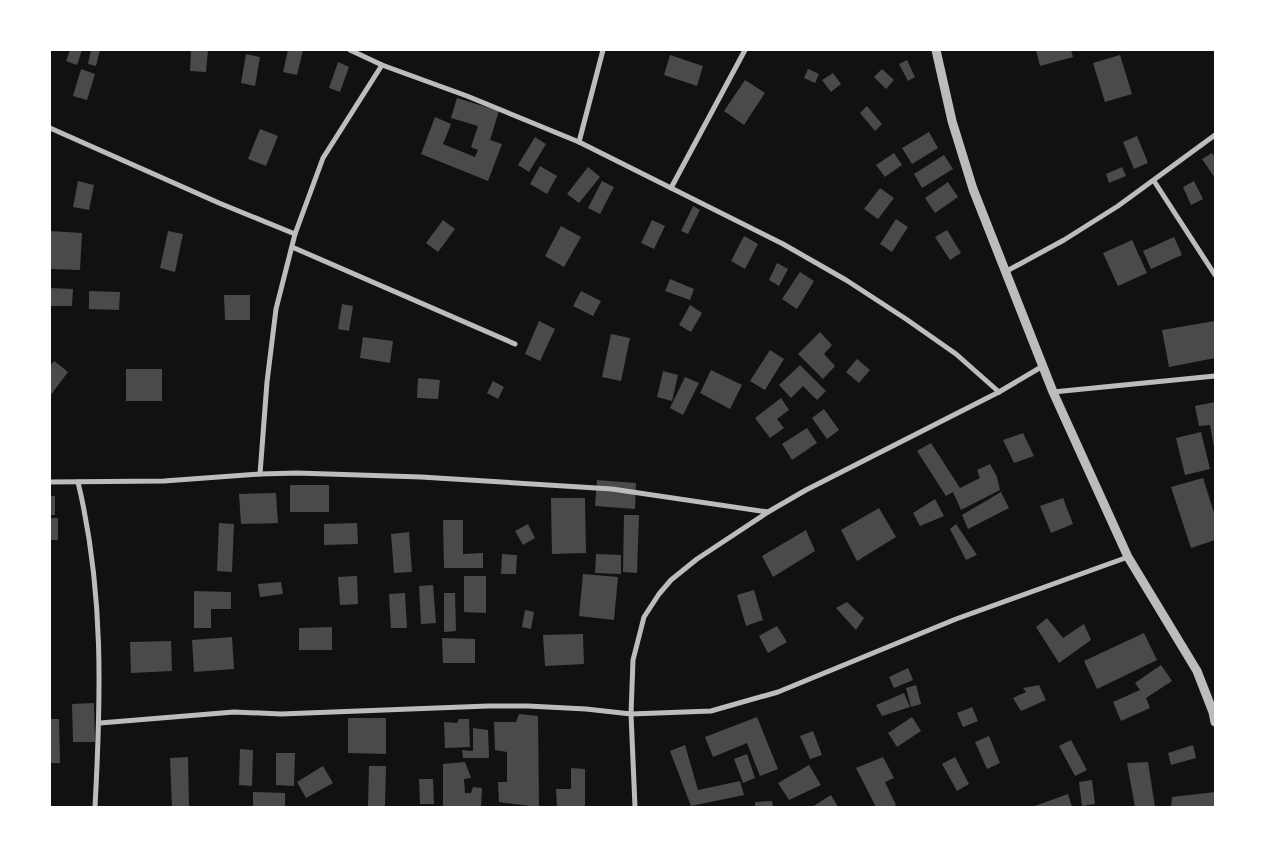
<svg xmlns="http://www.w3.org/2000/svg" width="1265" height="857" viewBox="0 0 1265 857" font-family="Helvetica,sans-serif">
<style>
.building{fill:#4a4a4a}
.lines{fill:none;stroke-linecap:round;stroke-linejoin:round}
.minor{stroke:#bcbcbc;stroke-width:5}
.tertiary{stroke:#bcbcbc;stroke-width:9}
</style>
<rect width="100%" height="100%" fill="#111"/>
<g class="building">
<polygon points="70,50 82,50 77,65 66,61"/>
<polygon points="91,50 100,50 96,66 88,64"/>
<polygon points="191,50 208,50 206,72 190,71"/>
<polygon points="288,50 303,50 297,75 283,72"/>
<polygon points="1036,50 1071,50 1073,57 1040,66"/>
<polygon points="246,54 260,57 255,86 241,83"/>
<polygon points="670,55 703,66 697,86 664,75"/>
<polygon points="1120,55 1132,94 1105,102 1093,63"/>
<polygon points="907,60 915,77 908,81 899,64"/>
<polygon points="338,62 349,67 340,92 329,88"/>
<polygon points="81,69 95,74 87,100 73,96"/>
<polygon points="808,69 819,74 815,83 804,78"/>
<polygon points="882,69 894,80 886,89 874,77"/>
<polygon points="833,73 841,84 831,92 822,80"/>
<polygon points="745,80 765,93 744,125 724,111"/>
<polygon points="457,98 499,111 490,140 502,144 488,181 421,154 435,117 451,124 443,144 475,157 478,150 471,147 478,126 451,118"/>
<polygon points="867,106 882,124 875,131 860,113"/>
<polygon points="260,129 278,136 266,166 248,159"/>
<polygon points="929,132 938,148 912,164 902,148"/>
<polygon points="1137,136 1148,163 1134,169 1123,142"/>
<polygon points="535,137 546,144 529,172 518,165"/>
<polygon points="894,153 902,165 885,177 876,165"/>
<polygon points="1212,153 1215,157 1215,178 1202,159"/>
<polygon points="944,155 953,169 922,188 914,174"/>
<polygon points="540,166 557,176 547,194 530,184"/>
<polygon points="588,167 600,177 579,203 567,194"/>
<polygon points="1122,167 1126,176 1109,183 1106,174"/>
<polygon points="78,181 94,185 89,210 73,207"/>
<polygon points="602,181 614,187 600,214 588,208"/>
<polygon points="1194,181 1203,199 1191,205 1183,187"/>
<polygon points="948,182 958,197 935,213 925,198"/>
<polygon points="880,188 894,198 878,219 864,209"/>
<polygon points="693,206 700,210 688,234 681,231"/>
<polygon points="896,219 908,227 892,252 880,244"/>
<polygon points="443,220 455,229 438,252 426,243"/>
<polygon points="652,220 665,226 654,249 641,243"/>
<polygon points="561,226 581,237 564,267 545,256"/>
<polygon points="947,230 961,253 950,260 935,237"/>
<polygon points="50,231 82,233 80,270 50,269"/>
<polygon points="168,231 183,234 175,272 160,268"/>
<polygon points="744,236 758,244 745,269 731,261"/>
<polygon points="1174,237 1182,255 1151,269 1143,251"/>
<polygon points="1132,240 1147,273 1118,286 1103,253"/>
<polygon points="777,263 788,269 779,286 769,280"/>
<polygon points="800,272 814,281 797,309 782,299"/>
<polygon points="670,279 694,289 690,300 665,291"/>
<polygon points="50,288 73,289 72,306 50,306"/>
<polygon points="89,291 120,292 119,310 89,309"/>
<polygon points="581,291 601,301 593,316 573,306"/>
<polygon points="224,295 250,295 250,320 225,320"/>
<polygon points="342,304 353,306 349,331 338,329"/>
<polygon points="690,305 702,313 691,332 679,325"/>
<polygon points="539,321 555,329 540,361 525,354"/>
<polygon points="1215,321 1215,358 1169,367 1162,330"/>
<polygon points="820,332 832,345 824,354 835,366 823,379 798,354"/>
<polygon points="611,334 630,338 621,381 602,377"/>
<polygon points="363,337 393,341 390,363 360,358"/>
<polygon points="770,350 784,359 765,390 750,381"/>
<polygon points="857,359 870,370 859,383 846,372"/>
<polygon points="54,361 68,372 50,396 50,366"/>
<polygon points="800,365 826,391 817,400 803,386 791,398 779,385"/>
<rect x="126" y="369" width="36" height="32"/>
<polygon points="711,370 742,385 730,409 700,393"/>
<polygon points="663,371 678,375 672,401 657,397"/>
<polygon points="685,377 699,383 683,415 670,408"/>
<polygon points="418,378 440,380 438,399 417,398"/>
<polygon points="493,381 504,387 498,399 487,393"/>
<polygon points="781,398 789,410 777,419 784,428 770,438 755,418"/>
<polygon points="1215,402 1215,447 1214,447 1210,425 1199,426 1195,406"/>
<polygon points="824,409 839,430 827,439 812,418"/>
<polygon points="807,428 817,443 792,460 782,444"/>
<polygon points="1201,432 1210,469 1185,475 1176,438"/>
<polygon points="1023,433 1034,456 1014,463 1003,440"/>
<polygon points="931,443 960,488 980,478 977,470 990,464 997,477 1000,490 961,510 953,492 946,496 917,451"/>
<polygon points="1203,478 1215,516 1215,540 1191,548 1171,487"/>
<polygon points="597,480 636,483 635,509 595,506"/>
<rect x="290" y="485" width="39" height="27"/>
<polygon points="1001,492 1009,508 968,529 962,515"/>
<polygon points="276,493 278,523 241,524 239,494"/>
<rect x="50" y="496" width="5" height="19"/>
<polygon points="551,498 585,498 586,553 552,554"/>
<polygon points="1063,498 1073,524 1051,533 1040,506"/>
<polygon points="935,499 944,516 920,526 913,513"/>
<polygon points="879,508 896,537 857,561 841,530"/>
<polygon points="624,515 639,515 637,573 623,572"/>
<rect x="50" y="518" width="8" height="22"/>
<polygon points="443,520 463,520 463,554 483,553 483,568 444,568"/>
<polygon points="219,523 234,524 232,572 217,571"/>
<polygon points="357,523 358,544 324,545 324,524"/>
<polygon points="528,524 535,538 523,545 515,531"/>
<polygon points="956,524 977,555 966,560 950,529"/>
<polygon points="806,530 815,551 773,577 762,556"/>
<polygon points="409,532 412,572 394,573 391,534"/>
<polygon points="502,554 517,555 516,574 501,574"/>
<polygon points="596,554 621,555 621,574 595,573"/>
<polygon points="583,574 618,577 614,620 579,616"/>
<polygon points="357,576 358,604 340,605 338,577"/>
<polygon points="464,576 486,576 486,613 464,612"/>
<polygon points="281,582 283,594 260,597 258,584"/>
<polygon points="433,585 436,623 421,624 419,586"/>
<polygon points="754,590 763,620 746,626 737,595"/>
<polygon points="194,591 231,592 231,609 211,609 211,628 194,628"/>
<polygon points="405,593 407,628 391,628 389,594"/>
<polygon points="444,593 455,593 456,631 444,632"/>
<polygon points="847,602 864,618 856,630 836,608"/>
<polygon points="525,610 534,612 531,629 522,627"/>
<polygon points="1047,618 1063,638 1084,624 1091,640 1059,663 1036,627"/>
<polygon points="777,626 787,642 768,653 759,636"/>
<polygon points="332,627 332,650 299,650 299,628"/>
<polygon points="1144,633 1157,660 1097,689 1084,661"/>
<polygon points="583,634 584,664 545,666 543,635"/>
<polygon points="232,637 234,669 194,672 192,640"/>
<polygon points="442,638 475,639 475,663 443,663"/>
<polygon points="171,641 172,671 131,673 130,642"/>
<polygon points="1161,665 1172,681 1146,698 1150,708 1121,721 1113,702 1140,690 1135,683"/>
<polygon points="908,668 913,680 894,688 889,677"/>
<polygon points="916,685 921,704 911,707 906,688"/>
<polygon points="1039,685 1046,700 1021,711 1013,698 1026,692 1023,688"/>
<polygon points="904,693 910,707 882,716 876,705"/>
<polygon points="94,703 95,742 73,742 72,704"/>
<polygon points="972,707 978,721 963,727 957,713"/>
<polygon points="519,714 538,716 539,807 499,802 498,782 507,782 507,752 495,750 494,722 516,722"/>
<polygon points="757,717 778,769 760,776 747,743 713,757 705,737"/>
<polygon points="912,717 921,731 897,747 888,733"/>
<polygon points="348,718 386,718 386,754 348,753"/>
<polygon points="50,719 59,719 60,763 50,763"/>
<polygon points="459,719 469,719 470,747 445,748 444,722 457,723"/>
<polygon points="473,728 488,730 489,758 463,758 462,750 473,751"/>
<polygon points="813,731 822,755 810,759 800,736"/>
<polygon points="989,736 1000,763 987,769 975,742"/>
<polygon points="1071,740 1087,770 1075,776 1059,746"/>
<polygon points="685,745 698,790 740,781 744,795 691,806 670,751"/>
<polygon points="1193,745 1196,758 1171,765 1168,753"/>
<polygon points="240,749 253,750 252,786 239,785"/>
<polygon points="276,753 295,753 294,786 276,785"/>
<polygon points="747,754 755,778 743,783 734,759"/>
<polygon points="188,757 189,807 172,807 170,758"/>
<polygon points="883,757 894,778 885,782 896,805 892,807 876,807 856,768"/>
<polygon points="955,757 969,784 957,791 942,764"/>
<polygon points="465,762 471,778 464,779 465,793 471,793 473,787 482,788 481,807 443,807 443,764"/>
<polygon points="1148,762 1155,807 1135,807 1127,763"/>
<polygon points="809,765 821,785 789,800 778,783"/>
<polygon points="323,766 333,783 306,798 297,782"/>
<polygon points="369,766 386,766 385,806 368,806"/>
<polygon points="571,768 585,769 585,807 557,807 556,789 571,789"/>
<polygon points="419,779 433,779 434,804 420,804"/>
<polygon points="1092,780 1095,804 1082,806 1079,782"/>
<polygon points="253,792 285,793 285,807 253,807"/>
<polygon points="1215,792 1215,806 1171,807 1172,797"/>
<polygon points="1068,794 1072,807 1032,807"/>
<polygon points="831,795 838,807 812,807"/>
<polygon points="772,801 773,807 755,807 755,802"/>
</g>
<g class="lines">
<g class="minor">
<polyline points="350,50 382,65 467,96 579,142 783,244 846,280 906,319 956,354 999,392"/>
<polyline points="50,128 219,203 295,234"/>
<polyline points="579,142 603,50"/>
<polyline points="1154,181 1215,275"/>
<polyline points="671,188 745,50"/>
<polyline points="292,247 515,344"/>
<polyline points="1005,272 1064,240 1118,206 1215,135"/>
<polyline points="1053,392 1215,376"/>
<polyline points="260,474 267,382 276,309 295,234 323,158 382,65"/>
<polyline points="50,482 164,481 260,474 297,473 421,477 612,489 768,512"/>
<path d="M 78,482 C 104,591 101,696 95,807"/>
<polyline points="100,723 234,712 281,714 488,706 528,706 586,709 631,714 711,711 778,692 956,619 1128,557"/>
<polyline points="635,807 631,714 633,660 644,617 659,594 671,580 697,559 768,512 806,490 999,392 1043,366"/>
</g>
<polyline class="tertiary" points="936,50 952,121 973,189 1053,392 1128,557 1197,671 1213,712 1215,722"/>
</g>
<rect width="1265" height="857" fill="none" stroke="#ffffff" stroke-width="102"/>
</svg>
